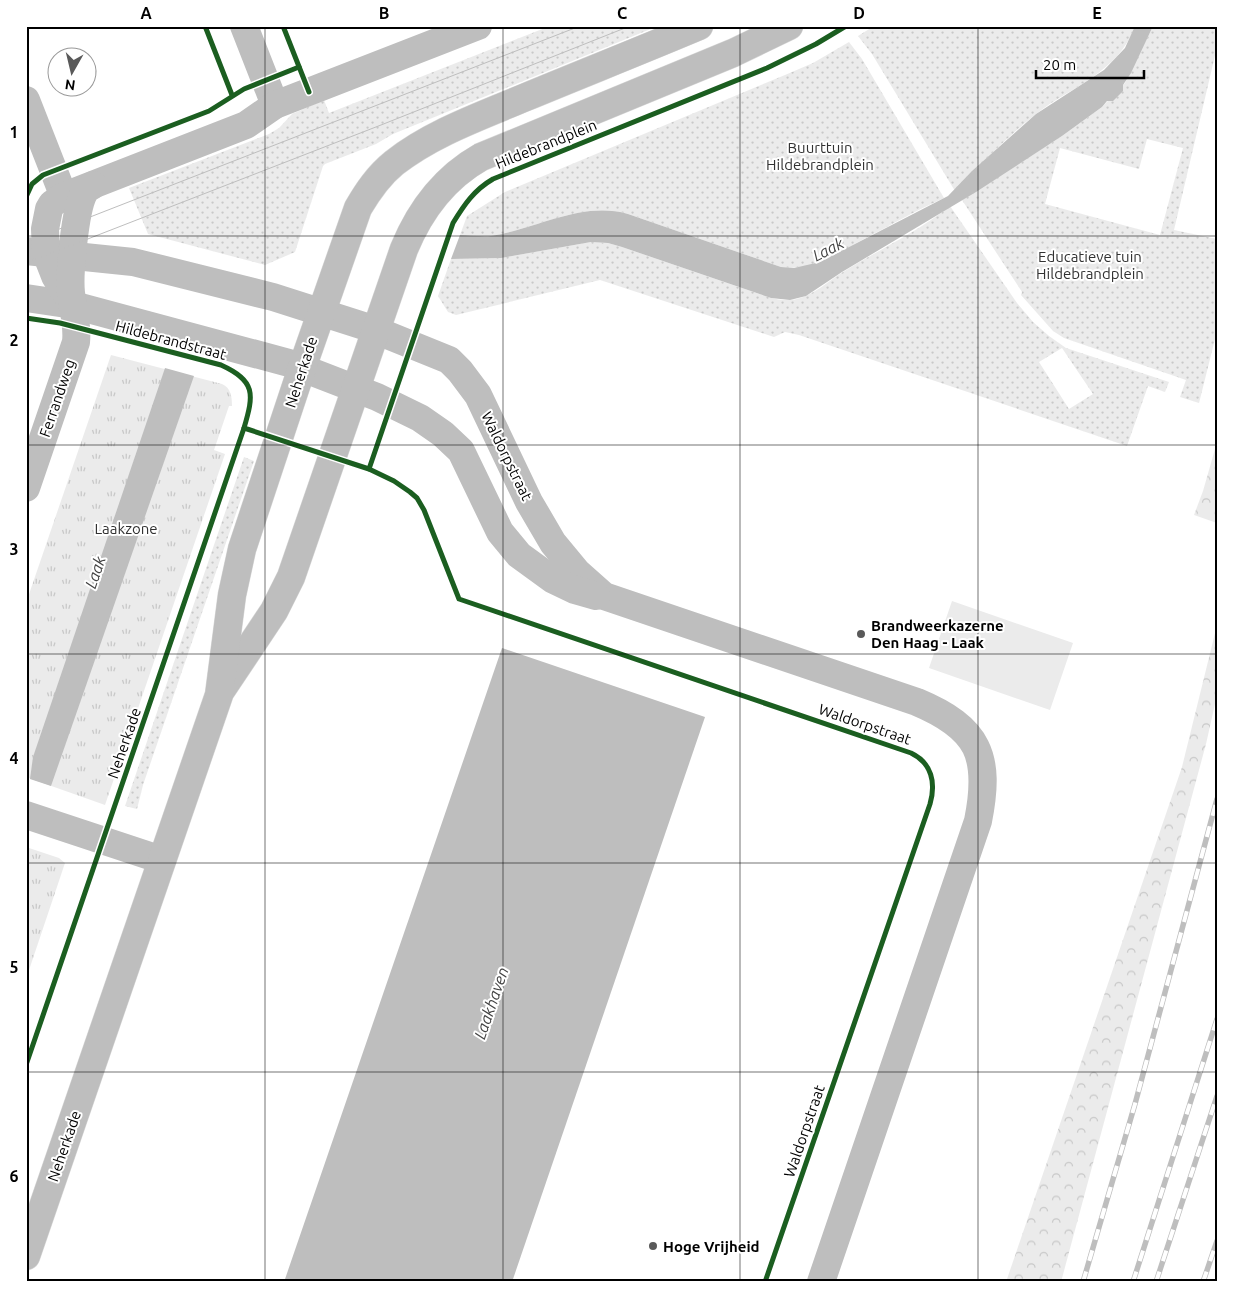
<svg xmlns="http://www.w3.org/2000/svg" width="1243" height="1308" viewBox="0 0 1243 1308" font-family="Ubuntu,sans-serif">
<style>
.grass{fill:url(#grass-dots);fill-rule:evenodd}
.forest{fill:url(#forest-crowns)}
.park{fill:url(#park-tufts)}
.pitch{fill:#ebebeb}
.water{fill:#bebebe}
.lines{fill:none;stroke-linecap:round;stroke-linejoin:round}
.major-casing{stroke:#dbdbdb;stroke-width:29}
.minor{stroke:#bebebe;stroke-width:28}
.major{stroke:#bebebe;stroke-width:28}
.tram{stroke:#bebebe;stroke-width:1}
.rail-casing{stroke:#bebebe;stroke-width:5.5}
.rail{stroke:#fff;stroke-width:4;stroke-dasharray:11;stroke-linecap:butt}
.cycleway-casing{stroke:#fff;stroke-width:8}
.cycleway{stroke:#1b5e20;stroke-width:5}
.grid{fill:none;stroke:#000;stroke-width:1;stroke-opacity:0.55}
.poi-dot{fill:#595959;stroke:#fff;stroke-width:2}
.labels{text-anchor:middle;dominant-baseline:central;stroke-width:4;stroke-linejoin:round;paint-order:stroke}
.street-label{font-size:15px;fill:#000;stroke:#fff}
.park-label{font-size:15px;fill:#323232;stroke:#fff}
.poi-label{font-size:15px;font-weight:bold;fill:#000;stroke:#fff;text-anchor:start}
.water-label{font-size:16px;font-style:italic;fill:#434343;stroke:#fff}
.neatline{fill:none;stroke:#000;stroke-width:2}
.grid-label{font-size:16px;text-anchor:middle;font-weight:bold;fill:#000}
</style>
<defs>
<pattern id="grass-dots" width="8" height="8" patternUnits="userSpaceOnUse" patternTransform="scale(1.25)"><rect width="8" height="8" fill="#ebebeb"/><path d="M2 2h.1M6 6h.1" fill="none" stroke="#c8c8c8" stroke-width="1.8" stroke-linecap="round"/></pattern>
<pattern id="forest-crowns" width="20" height="18" patternUnits="userSpaceOnUse" patternTransform="scale(1.25)"><rect width="20" height="18" fill="#ebebeb"/><path d="M2 6a3 3 0 1 1 6 0M12 15a3 3 0 1 1 6 0" fill="none" stroke="#c8c8c8"/></pattern>
<pattern id="park-tufts" width="24" height="20" patternUnits="userSpaceOnUse" patternTransform="scale(1.25)"><rect width="24" height="20" fill="#ebebeb"/><path d="M3 7l-1-3M5 7V3M7 7l1-3M15 17l-1-3M17 17v-4M19 17l1-3" fill="none" stroke="#c8c8c8"/></pattern>
</defs>
<rect width="100%" height="100%" fill="#fff"/>
<g class="grass">
<polygon points="550,26 658,26 393,134 376,144 325,164 323,166 295,252 265,265 148,234 129,188 269,134 279,128 292,114 324,100 329,113"/>
<path d="M 874,26 L 1135,26 C 1118,73 1072,86 1036,114 C 1007,137 981,164 955,191 L 872,54 L 858,36 Z"/>
<path d="M 1153,26 L 1217,26 L 1217,47 L 1174,230 L 1217,239 L 1217,331 L 1199,403 L 1180,397 L 1186,380 L 1064,338 L 1053,331 L 1021,295 L 1022,292 L 962,200 L 1062,136 L 1102,107 L 1125,83 ZM 1147,139 L 1183,148 L 1160,235 L 1045,204 L 1060,148 L 1139,169 Z"/>
<path d="M 849,42 L 862,59 L 944,198 C 917,210 891,225 864,239 C 839,252 811,272 781,267 L 628,214 C 581,201 537,229 491,236 C 481,237 470,235 460,235 L 467,216 L 505,192 L 785,75 L 813,63 Z"/>
<path d="M 950,206 L 1017,303 L 1033,322 L 1049,336 L 1066,348 L 1169,382 L 1165,392 L 1148,386 L 1127,446 L 799,335 L 785,332 L 774,337 L 600,280 L 456,315 L 448,312 L 438,296 L 451,259 L 501,258 L 591,242 L 608,243 L 622,247 L 771,298 C 779,300 789,301 797,299 C 814,295 828,281 843,272 C 878,250 918,232 950,206 ZM 1062,348 L 1093,394 L 1069,409 L 1039,362 Z"/>
<polygon points="244,457 254,461 143,785 137,809 125,806"/>
</g>
<g class="forest">
<polygon points="1217,442 1217,523 1194,515 1203,491"/>
<polygon points="1217,625 1217,695 1206,744 1061,1282 1006,1282 1182,767"/>
</g>
<g class="park">
<path d="M 111,355 L 222,384 C 231,388 232,397 232,406 L 229,406 L 214,450 L 225,454 L 105,805 L 26,777 L 26,603 Z"/>
<polygon points="26,847 59,858 65,863 26,979"/>
</g>
<polygon class="pitch" points="952,601 1073,643 1050,710 929,668"/>
<g class="water">
<path d="M 1135,26 L 1153,26 L 1131,73 L 1123,85 L 1123,91 L 1113,101 L 1107,101 L 1102,107 L 1062,136 L 976,192 L 842,272 L 806,296 L 790,300 L 771,298 L 622,247 L 608,243 L 591,242 L 501,258 L 451,259 L 460,235 C 470,235 481,237 491,236 C 537,229 581,201 628,214 L 781,267 L 794,268 L 820,262 L 948,196 L 972,171 L 1036,114 L 1104,70 L 1125,48 Z"/>
<polygon points="165,368 194,376 51,786 30,779 33,757"/>
<polygon points="502,648 705,717 512,1282 284,1282"/>
</g>
<g class="lines">
<defs>
<g id="major">
<path d="M 222,689 L 274,611 L 291,577 L 404,249 C 420,210 444,178 481,157 L 733,53 L 789,26"/>
<path d="M 26,1256 L 219,695 L 232,595 L 242,549 L 302,368 L 358,208 C 368,191 378,176 394,163 C 432,133 481,116 526,97 C 584,73 642,50 699,26"/>
</g>
</defs>
<use href="#major" class="major-casing"/>
<g class="minor">
<polyline points="244,26 275,105"/>
<polyline points="26,100 64,197"/>
<path d="M 26,251 L 133,262 L 273,297 L 370,328 L 449,360 L 460,371 L 478,395 L 529,502 L 553,543 L 577,572 L 604,596 L 917,702 C 979,728 991,756 978,821 L 821,1282"/>
<polyline points="26,298 73,305 289,363 377,397 420,418 443,434 461,451 500,532 519,555 552,579 575,590 596,596"/>
<polyline points="73,305 55,276 46,253 45,229 49,209 52,204 62,197 77,191 246,125 275,105 478,26"/>
<path d="M 26,488 L 76,342 C 78,325 73,310 71,293 C 69,273 75,210 84,193 C 86,189 89,188 93,185"/>
<polyline points="26,815 162,860"/>
</g>
<use href="#major" class="major"/>
<g class="tram">
<polyline points="26,242 580,26"/>
<polyline points="26,263 381,125 630,26"/>
</g>
<defs>
<g id="rail">
<polyline points="1083,1282 1135,1104 1217,799"/>
<polyline points="1133,1282 1217,1019"/>
<polyline points="1156,1282 1217,1096"/>
<polyline points="1203,1282 1217,1241"/>
</g>
</defs>
<use href="#rail" class="rail-casing"/>
<use href="#rail" class="rail"/>
<defs>
<g id="cycleway">
<polyline points="205,26 232,95"/>
<polyline points="283,26 309,92"/>
<polyline points="26,197 32,184 43,175 209,111 244,89 299,67"/>
<path d="M 26,318 L 60,323 L 221,365 C 256,381 254,394 244,428 L 369,469 L 394,481 L 410,492 L 417,498 L 424,510 L 459,599 L 911,753 C 932,763 936,783 930,804 L 765,1282"/>
<path d="M 369,469 L 453,223 C 464,205 474,190 493,179 L 767,68 L 816,44 L 846,26"/>
<polyline points="26,1065 244,428"/>
</g>
</defs>
<use href="#cycleway" class="cycleway-casing"/>
<use href="#cycleway" class="cycleway"/>
</g>
<path class="grid" d="M 265,26 L 265,1282M 503,26 L 503,1282M 740,26 L 740,1282M 978,26 L 978,1282M 26,236 L 1217,236M 26,445 L 1217,445M 26,654 L 1217,654M 26,863 L 1217,863M 26,1072 L 1217,1072"/>
<g class="poi-dot">
<circle cx="861" cy="634" r="5"/>
<circle cx="653" cy="1246" r="5"/>
</g>
<g class="labels">
<g class="street-label">
<text transform="translate(546 144) rotate(-22)">Hildebrandplein</text>
<text transform="translate(171 340) rotate(15)">Hildebrandstraat</text>
<text transform="translate(301 372) rotate(-72)">Neherkade</text>
<text transform="translate(57 398) rotate(-71)">Ferrandweg</text>
<text transform="translate(507 456) rotate(64)">Waldorpstraat</text>
<text transform="translate(865 724) rotate(19)">Waldorpstraat</text>
<text transform="translate(124 743) rotate(-71)">Neherkade</text>
<text transform="translate(804 1131) rotate(-71)">Waldorpstraat</text>
<text transform="translate(64 1146) rotate(-71)">Neherkade</text>
</g>
<g class="park-label">
<text x="820" y="147">Buurttuin<tspan x="820" dy="17">Hildebrandplein</tspan></text>
<text x="1090" y="256">Educatieve tuin<tspan x="1090" dy="17">Hildebrandplein</tspan></text>
<text x="126" y="528">Laakzone</text>
</g>
<g class="poi-label">
<text x="871" y="625">Brandweerkazerne<tspan x="871" dy="17">Den Haag - Laak</tspan></text>
<text x="663" y="1246">Hoge Vrijheid</text>
</g>
<g class="water-label">
<text transform="translate(828 249) rotate(-27)">Laak</text>
<text transform="translate(95 572) rotate(-71)">Laak</text>
<text transform="translate(491 1003) rotate(-71)">Laakhaven</text>
</g>
</g>
<rect width="1243" height="1308" fill="none" stroke="#ffffff" stroke-width="55"/>
<g transform="translate(72 72) rotate(188)"><circle r="24" fill="#ffffff" stroke="#999999"/>
<path d="M0-4L9 19L0 12L-9 19Z" fill="#595959"/>
<text y="-8" font-size="14" font-weight="bold" text-anchor="middle" fill="#000000">N</text>
</g>
<path d="M1036 70v8h108v-8" fill="none" stroke="#000000" stroke-width="2.5"/>
<text x="1043" y="70" font-size="15" fill="#000000" stroke="#ffffff" stroke-width="4" paint-order="stroke">20 m</text>
<rect x="28" y="28" width="1188" height="1252" class="neatline"/>
<g class="grid-label">
<text x="146" y="19">A</text>
<text x="384" y="19">B</text>
<text x="622" y="19">C</text>
<text x="859" y="19">D</text>
<text x="1097" y="19">E</text>
<text x="14" y="138">1</text>
<text x="14" y="346">2</text>
<text x="14" y="555">3</text>
<text x="14" y="764">4</text>
<text x="14" y="973">5</text>
<text x="14" y="1182">6</text>
</g>
</svg>
